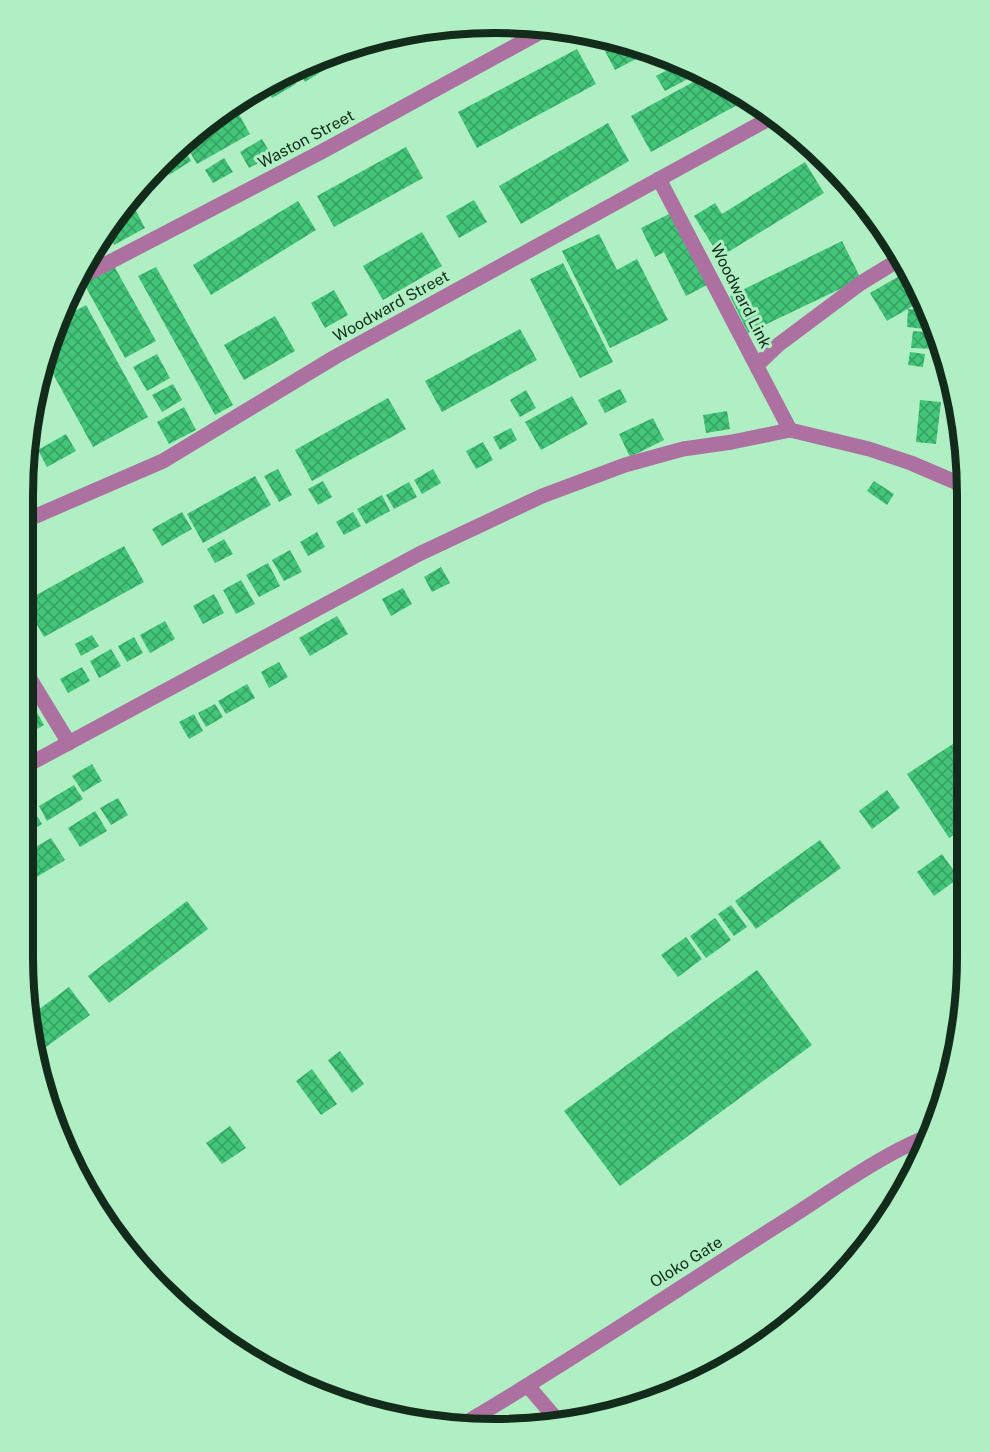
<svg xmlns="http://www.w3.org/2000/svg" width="990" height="1452" viewBox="0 0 990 1452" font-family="'Public Sans',sans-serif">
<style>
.building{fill:url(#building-cross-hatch)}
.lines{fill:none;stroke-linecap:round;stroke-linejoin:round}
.minor{stroke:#ac71a1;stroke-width:15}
.labels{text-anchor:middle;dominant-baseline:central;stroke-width:6;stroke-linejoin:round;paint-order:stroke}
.street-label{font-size:16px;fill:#122b1b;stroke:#b0efc3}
.rim{fill:none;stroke:#122b1b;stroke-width:8}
</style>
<defs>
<pattern id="building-cross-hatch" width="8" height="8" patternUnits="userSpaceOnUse" patternTransform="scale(1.5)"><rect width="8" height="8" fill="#42c579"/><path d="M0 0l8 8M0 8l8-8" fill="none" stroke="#36a062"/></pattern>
</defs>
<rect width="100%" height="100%" fill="#b0efc3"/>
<g class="building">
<polygon points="447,27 420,43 413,31"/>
<polygon points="596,34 598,35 651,51 615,70"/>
<polygon points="347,48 351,54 333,67 325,55"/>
<polygon points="577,49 596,84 477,148 458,112"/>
<polygon points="317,58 324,70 305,82 297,68"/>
<polygon points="682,62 701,72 665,91 656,76"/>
<polygon points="289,72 296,84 272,98 264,85"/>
<polygon points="706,75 750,98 651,152 631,116"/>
<polygon points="233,104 250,134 197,164 184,142"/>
<polygon points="608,123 629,161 521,224 499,186"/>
<polygon points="262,139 272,156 249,168 240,152"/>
<polygon points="181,144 191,161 169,175 161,161"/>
<polygon points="406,147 423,178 334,227 317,196"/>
<polygon points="224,158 233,172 213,183 205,170"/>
<polygon points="805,162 824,193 720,257 694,216 715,203 722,214"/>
<polygon points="474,200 487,222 459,238 446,216"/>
<polygon points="298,201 316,230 211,295 193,265"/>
<polygon points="135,209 145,228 114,245 107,232 117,218"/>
<polygon points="671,213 707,285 686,296 664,252 655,257 641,228"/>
<polygon points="870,218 888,243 891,247 884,250"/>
<polygon points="422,232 442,266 383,300 363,266"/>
<polygon points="599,234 617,270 637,259 668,320 610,348 562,251"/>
<polygon points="842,241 861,279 748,333 730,296"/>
<polygon points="563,263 613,362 580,378 530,279"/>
<polygon points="114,266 156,341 125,358 83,282"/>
<polygon points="156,267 233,405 215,415 138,276"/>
<polygon points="908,271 919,286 923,300 887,321 870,293"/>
<polygon points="334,290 348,315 325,328 311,303"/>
<polygon points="86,305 148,417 93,447 47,363 64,317"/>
<polygon points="908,309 927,311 934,330 907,327"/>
<polygon points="275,316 295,351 244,380 224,345"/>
<polygon points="520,329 537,360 442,412 425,381"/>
<polygon points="913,331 935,333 936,349 911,348"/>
<polygon points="910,352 925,354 923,367 908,365"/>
<polygon points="157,354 170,378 147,391 133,367"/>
<polygon points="173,384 182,400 162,412 152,395"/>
<polygon points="620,389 627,402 605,413 598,400"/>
<polygon points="526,390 536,408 520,417 510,400"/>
<polygon points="951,390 954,390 959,412 949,411"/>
<polygon points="572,396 588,424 541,450 525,422"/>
<polygon points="388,398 406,429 312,481 295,450"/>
<polygon points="920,400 941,402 936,444 916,442"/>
<polygon points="184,407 196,430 169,444 157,422"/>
<polygon points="727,411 730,429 706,433 703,415"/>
<polygon points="653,418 664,440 630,457 619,434"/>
<polygon points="511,428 517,440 500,450 493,437"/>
<polygon points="66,434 76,451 47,467 38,450"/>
<polygon points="483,442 493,460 476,469 466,451"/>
<polygon points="278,469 292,495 279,502 264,476"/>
<polygon points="433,469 441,483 422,494 414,480"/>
<polygon points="255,476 271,505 203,543 187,514"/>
<polygon points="323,481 332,497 318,505 308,489"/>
<polygon points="874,481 894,494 887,505 867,491"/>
<polygon points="409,482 417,497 394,509 386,495"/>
<polygon points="382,495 390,511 366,524 357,509"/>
<polygon points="182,512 192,529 162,546 152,529"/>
<polygon points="353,512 361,526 344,535 336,522"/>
<polygon points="317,532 325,547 308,556 300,542"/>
<polygon points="224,539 233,554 215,563 207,549"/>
<polygon points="124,546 144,582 44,637 24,602"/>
<polygon points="290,550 302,572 284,581 272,560"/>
<polygon points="268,563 280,586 259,597 246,575"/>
<polygon points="441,567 450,583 432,592 424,577"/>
<polygon points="241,580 255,604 236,614 223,590"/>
<polygon points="403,588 412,604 391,616 382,599"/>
<polygon points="214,594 224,613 203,624 193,606"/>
<polygon points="337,616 348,634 310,656 299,638"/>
<polygon points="165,621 175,639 150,653 140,635"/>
<polygon points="92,635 99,646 81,656 75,644"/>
<polygon points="134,637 143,653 127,662 118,646"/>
<polygon points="111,649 121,666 99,678 90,661"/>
<polygon points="279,662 288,677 269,688 261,672"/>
<polygon points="82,667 90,681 68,693 60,679"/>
<polygon points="247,684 255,698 226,714 218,701"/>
<polygon points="29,698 44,725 22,737 22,702"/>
<polygon points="215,704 223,717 206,727 198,713"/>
<polygon points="194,714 203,731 189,739 179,722"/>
<polygon points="968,734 968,825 949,838 907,774"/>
<polygon points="92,764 102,781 83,792 72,776"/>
<polygon points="74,785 83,799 47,821 39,806"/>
<polygon points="887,790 900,808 872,829 859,811"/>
<polygon points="118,798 128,815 111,825 100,808"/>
<polygon points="33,810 42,824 22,836 22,817"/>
<polygon points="95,811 107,831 80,847 68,828"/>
<polygon points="51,838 65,860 30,881 22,868 22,855"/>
<polygon points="820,840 841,868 756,929 735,901"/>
<polygon points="942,854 959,878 934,896 917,872"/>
<polygon points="187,901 208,929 109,1003 88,976"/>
<polygon points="731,905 747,927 734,936 718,914"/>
<polygon points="715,918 731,940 706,958 690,936"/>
<polygon points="686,937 702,959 678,977 661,955"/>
<polygon points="757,970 812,1045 620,1186 564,1111"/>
<polygon points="69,987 90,1015 35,1055 30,1016"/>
<polygon points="340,1051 364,1084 352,1093 328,1060"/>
<polygon points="312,1069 337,1104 321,1115 296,1081"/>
<polygon points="230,1126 246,1148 222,1164 206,1143"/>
</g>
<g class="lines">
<g class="minor">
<polyline points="659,179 790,430"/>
<polyline points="79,278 323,151 548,28"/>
<polyline points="757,365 778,345 861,283 900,259"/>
<polyline points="22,522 163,461 335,357 774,116"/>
<polyline points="22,666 69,743"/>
<polyline points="22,768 419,554 542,496 625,465 683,449 732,442 790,430 869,449 911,463 967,487"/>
<polyline points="528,1386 558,1421"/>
<path d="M 462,1425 C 571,1361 676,1290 783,1222 C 826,1195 886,1151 932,1135"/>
</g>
</g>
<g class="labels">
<g class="street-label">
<text transform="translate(306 139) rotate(-28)">Waston Street</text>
<text transform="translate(741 296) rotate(63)">Woodward Link</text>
<text transform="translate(391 306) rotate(-29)">Woodward Street</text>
<text transform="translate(686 1262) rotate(-32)">Oloko Gate</text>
</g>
</g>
<path d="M0 0H990V1452H0ZM495 33H495A462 462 0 0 1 957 495V957A462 462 0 0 1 495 1419H495A462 462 0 0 1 33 957V495A462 462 0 0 1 495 33Z" fill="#b0efc3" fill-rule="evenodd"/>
<path class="rim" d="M495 33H495A462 462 0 0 1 957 495V957A462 462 0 0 1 495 1419H495A462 462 0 0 1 33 957V495A462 462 0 0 1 495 33Z"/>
</svg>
